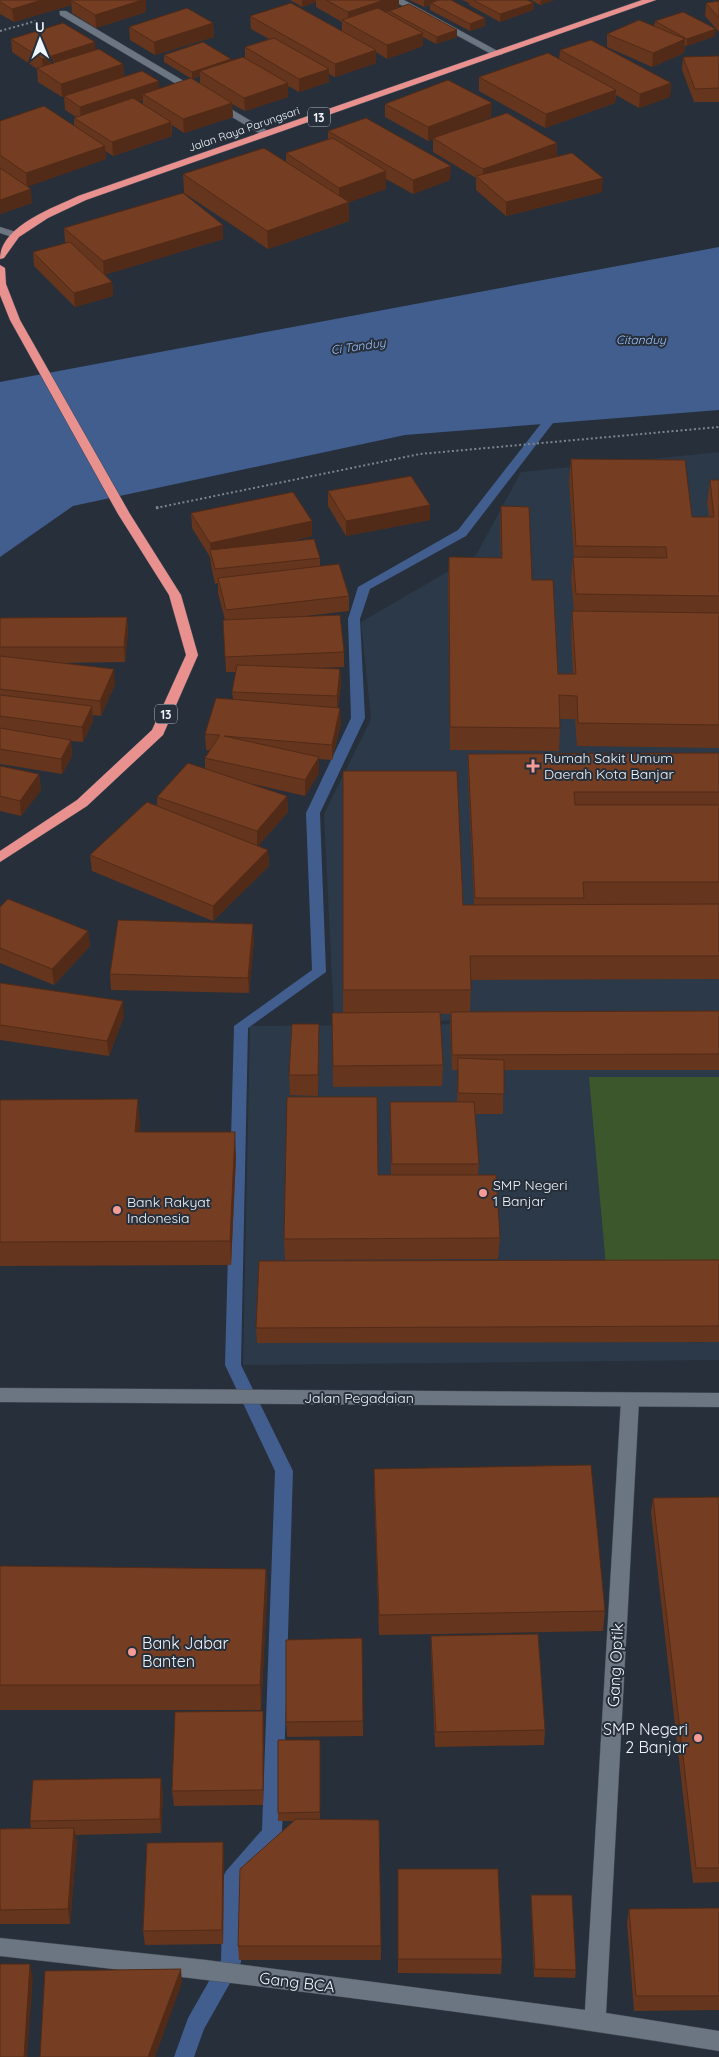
<svg xmlns="http://www.w3.org/2000/svg" width="719" height="2057" viewBox="0 0 719 2057" font-family="Quicksand,sans-serif">
<style>
.built{fill:#2b3948}
.green{fill:#3d572c}
.water{fill:#415e8f}
.lines{fill:none;stroke-linecap:round;stroke-linejoin:round}
.stream{fill:#415e8f;fill-rule:evenodd}
.lane-casing{stroke:#454c56;stroke-width:1}
.secondary-casing{stroke:#454c56;stroke-width:1}
.highway-casing{stroke:#454c56;stroke-width:1}
.path-far1{stroke:#7d858e;stroke-width:2;stroke-dasharray:2 2.5;stroke-linecap:butt}
.path{stroke:#7d858e;stroke-width:3;stroke-dasharray:2.5 4;stroke-linecap:butt}
.lane{fill:#6b7682;fill-rule:evenodd}
.secondary{fill:#6b7682;fill-rule:evenodd}
.highway{fill:#e8918f;fill-rule:evenodd}
.wall{fill:#65351d;fill-rule:evenodd}
.shaded-wall{fill:#522b18}
.building{fill:#753e22;stroke:#522b18}
.poi-dot{fill:#f59c96;stroke:#262f3a;stroke-width:2}
.labels{text-anchor:middle;dominant-baseline:central;stroke-width:4;stroke-linejoin:round;paint-order:stroke}
.far-street-label{font-size:11px;fill:#eff5fc;stroke:#262f3a}
.shield{fill:#262f3a;stroke:#b3bac2;stroke-width:1}
.shield-label{font-size:12px;font-weight:bold;fill:#eff5fc}
.far-water-label{font-size:12px;font-style:italic;fill:#a0c4ff;stroke:#262f3a}
.poi-label{font-size:14px;fill:#eff5fc;stroke:#262f3a;text-anchor:start}
.street-label{font-size:14px;fill:#eff5fc;stroke:#262f3a}
.near-poi-label{font-size:16px;fill:#eff5fc;stroke:#262f3a;text-anchor:start}
.near-street-label{font-size:16px;fill:#eff5fc;stroke:#262f3a}
</style>
<rect width="100%" height="100%" fill="#262f3a"/>
<g class="built">
<polygon points="719,452 719,1020 334,1021 324,814 371,719 361,622 476,555 521,472"/>
<polygon points="719,1022 719,1360 243,1365 250,1026"/>
</g>
<polygon class="green" points="589,1077 719,1077 719,1266 606,1266"/>
<polygon class="water" points="719,247 719,410 405,435 73,506 0,557 0,382"/>
<g class="lines">
<polygon class="stream" points="547,420 553,423 466,536 370,589 360,619 365,718 320,813 326,972 248,1028 241,1365 293,1471 282,1833 279,1839 243,1880 241,1962 238,1969 204,2029 194,2057 174,2057 188,2018 221,1960 223,1877 226,1871 262,1830 275,1471 225,1365 234,1026 312,970 306,813 351,718 348,619 358,587 458,530 543,421"/>
<defs>
<g id="lane">
<polygon points="392,0 404,0 503,54 495,56"/>
<polygon points="60,11 66,11 273,134 264,136 60,15"/>
<polygon points="0,227 19,233 20,235 15,238 0,233"/>
<path d="M 630,1393 L 636,1395 L 639,1400 L 606,2013 L 719,2031 L 719,2051 C 480,2012 240,1983 0,1956 L 0,1938 L 206,1960 L 585,2010 L 621,1400 L 624,1395 Z"/>
</g>
<polygon id="secondary" points="0,1388 719,1393 719,1407 0,1402"/>
<g id="highway">
<path d="M 642,0 L 656,0 L 86,200 L 48,218 L 19,237 L 4,258 L 0,259 C 0,226 53,208 78,196 Z"/>
<polygon points="0,265 5,268 6,284 20,320 130,514 181,595 198,655 163,735 87,806 0,862 0,851 77,800 152,730 186,655 169,595 118,514 10,320 0,295"/>
</g>
</defs>
<use href="#lane" class="lane-casing"/>
<use href="#secondary" class="secondary-casing"/>
<use href="#highway" class="highway-casing"/>
<g class="path-far1">
<polyline points="0,31 36,21"/>
<polyline points="156,508 420,454 719,427"/>
</g>
<polyline class="path" points="156,508 160,507"/>
<use href="#lane" class="lane"/>
<use href="#secondary" class="secondary"/>
<use href="#highway" class="highway"/>
</g>
<g class="wall">
<polygon points="0,0 71,5 14,22 0,14"/>
<polygon points="71,0 146,12 96,28 72,13"/>
<path d="M 290,0 L 399,0 L 399,7 L 457,37 L 436,44 L 423,37 L 423,46 L 387,59 L 376,52 L 376,63 L 335,77 L 329,74 L 329,82 L 299,92 L 288,86 L 288,97 L 245,111 L 232,104 L 233,117 L 184,133 L 172,125 L 172,136 L 113,156 L 105,151 L 106,159 L 28,186 L 32,203 L 0,214 L 0,121 L 74,126 L 74,118 L 76,117 L 65,110 L 64,97 L 62,97 L 38,82 L 37,69 L 12,52 L 11,39 L 96,50 L 123,64 L 124,77 L 159,89 L 200,84 L 200,76 L 192,79 L 164,62 L 164,55 L 232,60 L 245,58 L 245,47 L 269,39 L 251,29 L 250,16 L 342,31 L 342,22 L 316,7 L 316,2 L 302,7 ZM 143,100 L 143,105 L 138,102 Z"/>
<polygon points="410,0 451,0 485,18 485,26 470,31 430,10 430,5 424,7"/>
<polygon points="462,0 527,0 534,3 533,10 500,22 469,5 469,3"/>
<polygon points="531,0 554,0 540,5"/>
<polygon points="719,1 719,32 705,16 706,3"/>
<polygon points="655,21 715,36 687,46 685,45 684,53 652,67 607,47 607,34 654,26"/>
<polygon points="213,23 214,37 155,55 130,40 129,27"/>
<polygon points="560,50 671,83 670,97 639,108 616,95 615,103 545,128 479,91 479,77 559,59"/>
<polygon points="719,56 719,102 694,102 682,70 683,57"/>
<polygon points="385,104 491,117 453,131 557,156 602,192 506,216 476,190 476,178 433,152 433,139 428,141 385,117"/>
<polygon points="328,131 450,180 413,194 386,179 386,189 349,202 349,221 268,249 184,193 183,174 286,162 286,153 328,139"/>
<polygon points="223,225 223,239 104,275 112,282 113,296 75,307 34,266 33,252 66,243 65,242 64,228"/>
<polygon points="571,459 692,517 709,517 707,503 710,480 719,480 719,748 577,746 575,719 560,719 560,728 559,751 450,750 448,580 449,557 501,558 500,529 501,506 532,580 558,674 573,674 571,634 572,611 574,611 571,579 573,557 574,557 569,481"/>
<polygon points="328,491 430,505 430,520 346,536 328,506"/>
<polygon points="191,513 312,521 312,536 287,542 320,558 320,566 349,596 349,611 306,616 344,652 344,667 316,668 340,669 341,685 338,707 341,723 332,760 319,759 319,773 305,796 249,783 287,796 288,812 258,846 268,850 269,866 213,921 92,871 90,855 157,806 157,797 205,768 205,758 210,750 206,750 205,734 233,699 232,692 236,672 226,672 223,620 225,620 218,593 218,583 215,584 211,565 210,557 192,528"/>
<polygon points="127,617 128,632 125,662 61,663 115,684 101,716 93,715 93,721 83,742 71,741 72,756 62,774 0,764 0,618"/>
<polygon points="719,753 719,979 471,980 470,1012 719,1011 719,1070 504,1070 503,1114 475,1114 479,1164 478,1175 500,1238 498,1259 285,1260 284,1239 378,1175 391,1175 390,1102 457,1102 458,1070 452,1070 450,1028 451,1014 440,1014 443,1065 442,1086 333,1087 332,1013 343,1013 343,771 463,905 474,905 468,777 468,754"/>
<polygon points="0,766 39,774 41,790 21,816 0,811"/>
<polygon points="0,907 88,931 90,946 54,985 0,963"/>
<polygon points="254,940 249,993 111,990 110,974"/>
<polygon points="0,983 124,1016 109,1056 0,1040"/>
<polygon points="319,1045 318,1096 290,1095 289,1075"/>
<polygon points="0,1100 140,1123 139,1132 236,1156 231,1265 0,1266"/>
<polygon points="719,1260 719,1342 257,1343 256,1328"/>
<polygon points="374,1469 605,1611 603,1631 379,1635 374,1489"/>
<polygon points="719,1497 719,1882 693,1883 651,1513 653,1498"/>
<polygon points="0,1566 266,1569 267,1594 261,1710 0,1710"/>
<polygon points="431,1636 545,1730 544,1745 435,1747 431,1651"/>
<polygon points="363,1721 363,1736 287,1737 286,1722"/>
<polygon points="264,1726 263,1805 174,1806 172,1791"/>
<polygon points="320,1740 320,1820 381,1946 381,1960 239,1960 238,1946 294,1821 278,1821 278,1813"/>
<polygon points="163,1793 161,1833 75,1835 77,1842 70,1924 0,1924 0,1829 31,1828 30,1821"/>
<polygon points="223,1842 224,1857 223,1944 145,1945 143,1931"/>
<polygon points="398,1883 502,1959 501,1974 398,1973"/>
<polygon points="531,1895 576,1970 575,1978 534,1977 531,1903"/>
<polygon points="719,1908 719,2010 634,2011 627,1923 629,1909"/>
</g>
<g class="shaded-wall">
<polygon points="42,0 71,0 71,5 14,22 12,9"/>
<polygon points="142,0 146,0 146,12 96,28 95,15"/>
<polygon points="302,0 316,0 316,2 302,7"/>
<polygon points="384,0 399,0 399,8 349,24 348,24 348,12"/>
<polygon points="424,0 443,0 431,3 430,5 424,7"/>
<polygon points="541,0 554,0 540,5"/>
<polygon points="534,3 533,10 500,22 500,14"/>
<polygon points="485,18 485,26 470,31 470,24"/>
<polygon points="213,23 214,37 155,55 154,42"/>
<polygon points="716,29 715,36 687,46 687,39"/>
<polygon points="457,30 457,37 436,44 437,37"/>
<polygon points="423,33 423,46 387,59 387,45"/>
<polygon points="685,39 684,53 652,67 653,53"/>
<polygon points="95,42 96,55 43,72 42,59"/>
<polygon points="376,50 376,63 335,77 335,64"/>
<polygon points="231,59 232,66 200,71 200,76 192,79 192,72"/>
<polygon points="123,64 124,77 62,97 61,84"/>
<polygon points="329,69 329,82 299,92 299,79"/>
<polygon points="159,81 159,95 143,94 143,100 81,120 80,107"/>
<polygon points="288,83 288,97 245,111 244,98"/>
<polygon points="671,83 670,97 639,108 640,94"/>
<polygon points="616,90 615,103 545,128 546,114"/>
<polygon points="232,103 233,117 184,133 183,119"/>
<polygon points="492,103 491,117 428,141 428,127"/>
<polygon points="171,122 172,136 113,156 112,142"/>
<polygon points="557,143 557,157 483,182 483,169"/>
<polygon points="105,146 106,159 27,187 26,173"/>
<polygon points="451,166 450,180 413,194 413,180"/>
<polygon points="386,171 386,189 339,206 339,188"/>
<polygon points="603,178 602,192 506,216 506,202"/>
<polygon points="31,189 32,203 0,214 0,200"/>
<polygon points="349,202 349,221 268,249 267,231"/>
<polygon points="223,225 223,239 104,275 103,261"/>
<polygon points="112,282 113,296 75,307 74,293"/>
<polygon points="430,505 430,520 346,536 346,521"/>
<polygon points="312,521 312,536 212,558 211,552 210,543"/>
<polygon points="127,617 128,632 125,662 124,647"/>
<polygon points="114,669 115,684 101,716 100,701"/>
<polygon points="340,669 341,685 337,712 337,696"/>
<polygon points="92,706 93,721 83,742 82,727"/>
<polygon points="340,708 341,723 332,760 332,745"/>
<polygon points="71,740 72,756 62,774 61,759"/>
<polygon points="319,757 319,773 305,796 305,780"/>
<polygon points="39,774 41,790 21,816 20,801"/>
<polygon points="287,796 288,812 257,847 257,831"/>
<polygon points="268,850 269,866 213,921 213,906"/>
<polygon points="253,924 254,940 249,993 248,978"/>
<polygon points="88,931 90,946 54,985 52,969"/>
<polygon points="123,1001 124,1016 109,1056 107,1041"/>
<polygon points="319,1024 319,1045 318,1096 318,1075"/>
<polygon points="138,1099 140,1123 137,1156 135,1132"/>
<polygon points="235,1132 236,1156 231,1265 230,1241"/>
<polygon points="266,1569 267,1594 261,1710 260,1685"/>
<polygon points="263,1711 264,1726 263,1805"/>
<polygon points="161,1778 163,1793 161,1833 160,1819"/>
<polygon points="74,1828 77,1842 70,1924 68,1909"/>
<polygon points="223,1842 224,1857 223,1944 222,1930"/>
<polygon points="30,1964 33,1978 27,2057 24,2057"/>
<polygon points="181,1969 182,1983 155,2057 148,2057"/>
</g>
<g class="building">
<polygon points="0,0 42,0 12,9 0,2"/>
<polygon points="71,0 142,0 95,15"/>
<polygon points="326,0 384,0 348,12"/>
<polygon points="438,0 451,0 485,18 470,24 431,3"/>
<polygon points="473,0 527,0 534,3 500,14"/>
<polygon points="719,1 719,18 706,3"/>
<polygon points="291,3 376,50 335,64 250,16"/>
<polygon points="409,4 457,30 437,37 389,11"/>
<polygon points="187,8 213,23 154,42 129,27"/>
<polygon points="378,8 423,33 387,45 342,20"/>
<polygon points="683,12 716,29 687,39 655,21"/>
<polygon points="639,20 685,39 653,53 607,34"/>
<polygon points="63,23 95,42 42,59 11,39"/>
<polygon points="274,38 329,69 299,79 245,47"/>
<polygon points="591,40 671,83 640,94 560,50"/>
<polygon points="203,42 231,59 192,72 164,55"/>
<polygon points="99,49 123,64 61,84 37,68"/>
<polygon points="548,53 616,90 546,114 479,77"/>
<polygon points="719,56 719,88 695,89 683,57"/>
<polygon points="243,57 288,83 244,98 200,71"/>
<polygon points="142,71 159,81 80,107 64,96"/>
<polygon points="191,78 232,103 183,119 143,94"/>
<polygon points="448,80 492,103 428,127 385,104"/>
<polygon points="133,98 171,122 112,142 74,118"/>
<polygon points="44,106 105,146 26,173 0,155 0,121"/>
<polygon points="507,113 557,143 483,169 433,138"/>
<polygon points="366,118 451,166 413,180 328,131"/>
<polygon points="333,138 386,171 339,188 286,153"/>
<polygon points="264,148 349,202 267,231 183,174"/>
<polygon points="572,153 603,178 506,202 476,176"/>
<polygon points="0,168 31,189 0,200"/>
<polygon points="183,193 223,225 103,261 64,228"/>
<polygon points="70,242 112,282 74,293 33,252"/>
<polygon points="571,459 685,460 692,517 714,517 710,480 719,480 719,596 576,594 573,557 667,558 666,547 576,546"/>
<polygon points="411,476 430,505 346,521 328,491"/>
<polygon points="293,492 312,521 210,543 191,513"/>
<polygon points="501,506 529,507 532,580 553,580 558,674 576,674 572,611 719,613 719,725 578,723 577,696 559,695 560,728 450,727 449,557 502,558"/>
<polygon points="314,539 320,558 215,569 210,550"/>
<polygon points="339,564 349,596 226,610 218,578"/>
<polygon points="340,615 344,652 225,657 223,620"/>
<polygon points="127,617 124,647 0,647 0,618"/>
<polygon points="0,656 114,669 100,701 0,689"/>
<polygon points="237,665 340,669 337,696 232,692"/>
<polygon points="0,695 92,706 82,727 0,716"/>
<polygon points="216,698 340,708 332,745 224,736 319,757 305,780 205,758 220,735 205,734"/>
<polygon points="0,728 71,740 61,759 0,749"/>
<polygon points="719,753 719,792 574,792 575,805 719,805 719,882 583,882 584,898 475,898 468,754"/>
<polygon points="188,763 287,796 257,831 157,797"/>
<polygon points="0,766 39,774 20,801 0,796"/>
<polygon points="343,771 457,771 463,905 719,904 719,956 470,956 471,990 343,990"/>
<polygon points="147,802 268,850 213,906 90,855"/>
<polygon points="8,899 88,931 52,969 0,948 0,907"/>
<polygon points="118,920 253,924 248,978 110,974"/>
<polygon points="0,983 123,1001 107,1041 0,1025"/>
<polygon points="719,1011 719,1054 452,1055 451,1012"/>
<polygon points="440,1012 443,1065 333,1066 332,1013"/>
<polygon points="292,1024 319,1024 318,1075 289,1075"/>
<polygon points="458,1058 504,1060 504,1094 458,1093"/>
<polygon points="287,1097 377,1097 378,1175 496,1175 500,1238 284,1239"/>
<polygon points="138,1099 135,1132 235,1132 230,1241 0,1242 0,1100"/>
<polygon points="390,1102 474,1102 479,1164 392,1164"/>
<polygon points="719,1260 719,1326 256,1328 259,1261"/>
<polygon points="591,1465 605,1611 379,1615 374,1469"/>
<polygon points="719,1497 719,1868 696,1868 653,1498"/>
<polygon points="0,1566 266,1569 260,1685 0,1685"/>
<polygon points="538,1634 545,1730 436,1732 431,1636"/>
<polygon points="362,1638 363,1721 286,1722 286,1640"/>
<polygon points="263,1711 263,1790 172,1791 175,1712"/>
<polygon points="278,1740 320,1740 320,1812 278,1813"/>
<polygon points="161,1778 160,1819 30,1821 33,1780"/>
<polygon points="296,1819 379,1820 381,1946 238,1946 240,1869"/>
<polygon points="74,1828 68,1909 0,1910 0,1829"/>
<polygon points="223,1842 222,1930 143,1931 147,1843"/>
<polygon points="398,1869 498,1869 502,1959 398,1959"/>
<polygon points="531,1895 572,1895 576,1970 535,1969"/>
<polygon points="719,1908 719,1996 636,1996 629,1909"/>
<polygon points="0,1964 30,1964 24,2057 0,2057"/>
<polygon points="181,1969 148,2057 40,2057 45,1971"/>
</g>
<g class="poi-dot">
<path d="M530.5 758.5h5v5h5v5h-5v5h-5v-5h-5v-5h5z"/>
<circle cx="483" cy="1193" r="5"/>
<circle cx="117" cy="1210" r="5"/>
<circle cx="132" cy="1652" r="5"/>
<circle cx="698" cy="1738" r="5"/>
</g>
<g class="labels">
<g class="far-street-label">
<text transform="translate(244 129) rotate(-19)">Jalan Raya Parungsari</text>
</g>
<g class="shield">
<rect x="308" y="107.5" width="22" height="19" rx="4"/>
<rect x="155" y="704.5" width="22" height="19" rx="4"/>
</g>
<g class="shield-label">
<text x="319" y="117">13</text>
<text x="166" y="714">13</text>
</g>
<g class="far-water-label">
<text x="641" y="339">Citanduy</text>
<text transform="translate(358 346) rotate(-8)">Ci Tanduy</text>
</g>
<g class="poi-label">
<text x="544" y="758">Rumah Sakit Umum<tspan x="544" dy="16">Daerah Kota Banjar</tspan></text>
<text x="493" y="1185">SMP Negeri<tspan x="493" dy="16">1 Banjar</tspan></text>
<text x="127" y="1202">Bank Rakyat<tspan x="127" dy="16">Indonesia</tspan></text>
</g>
<g class="street-label">
<text x="359" y="1398">Jalan Pegadaian</text>
</g>
<g class="near-poi-label">
<text x="142" y="1643">Bank Jabar<tspan x="142" dy="18">Banten</tspan></text>
<text x="688" y="1729" text-anchor="end">SMP Negeri<tspan x="688" dy="18">2 Banjar</tspan></text>
</g>
<g class="near-street-label">
<text transform="translate(615 1665) rotate(-87)">Gang Optik</text>
<text transform="translate(297 1982) rotate(7)">Gang BCA</text>
</g>
</g>
<g transform="translate(40 40) rotate(359)" stroke="#262f3a" stroke-width="4" paint-order="stroke">
<path d="M0-4L9 19L0 12L-9 19Z" fill="#eff5fc"/>
<text y="-8" font-size="14" font-weight="bold" text-anchor="middle" fill="#eff5fc">U</text>
</g>
</svg>
